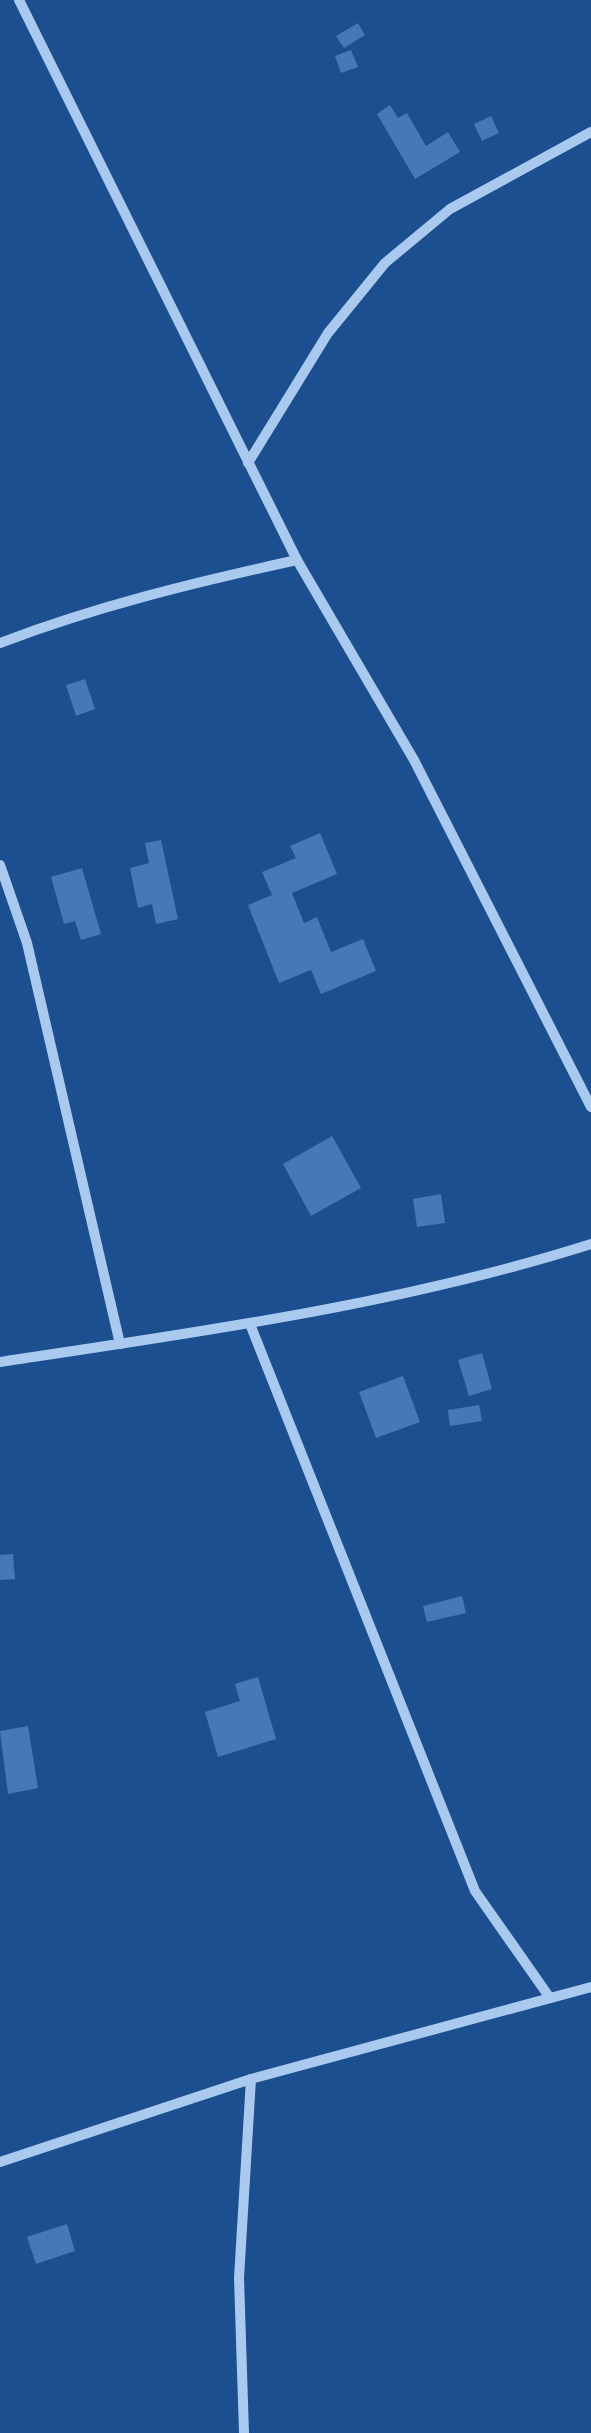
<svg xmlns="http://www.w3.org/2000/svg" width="591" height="2433" viewBox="0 0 591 2433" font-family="Jost,sans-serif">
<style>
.building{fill:#4478b7}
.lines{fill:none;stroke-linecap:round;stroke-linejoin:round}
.minor{stroke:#a9c9ee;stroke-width:10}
</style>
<rect width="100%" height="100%" fill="#1b4f8f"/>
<g class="building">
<polygon points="358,23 365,35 344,48 336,36"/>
<polygon points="351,50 358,67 341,73 335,56"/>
<polygon points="390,105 398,118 407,113 426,146 448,132 460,152 415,179 377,114"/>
<polygon points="491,116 499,133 482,141 474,124"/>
<polygon points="85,679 95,709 76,716 66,685"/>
<polygon points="320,833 337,874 292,893 304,923 317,917 331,952 363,939 376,971 321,994 311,970 279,983 248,905 272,895 262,872 296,858 290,846"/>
<polygon points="161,840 178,919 156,924 152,904 138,908 130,868 149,863 145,843"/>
<polygon points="82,868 101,934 81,940 75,921 64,924 51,877"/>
<polygon points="332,1136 361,1188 311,1216 283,1164"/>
<polygon points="441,1194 445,1223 417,1227 413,1199"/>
<polygon points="482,1353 492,1389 469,1396 458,1360"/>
<polygon points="403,1376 420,1422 376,1438 359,1392"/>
<polygon points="479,1405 482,1421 450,1426 448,1410"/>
<polygon points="13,1554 15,1579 0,1580 0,1555"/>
<polygon points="462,1596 466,1613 427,1622 423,1606"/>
<polygon points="258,1677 276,1739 218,1757 205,1712 240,1701 235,1684"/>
<polygon points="28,1726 38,1788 8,1794 0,1731"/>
<polygon points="67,2224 75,2251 36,2264 27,2237"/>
</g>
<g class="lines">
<g class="minor">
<polyline points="19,0 297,560 414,760 591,1107"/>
<polyline points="248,463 328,333 385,263 450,209 591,132"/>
<path d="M 0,643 C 97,606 196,582 297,560"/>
<polyline points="0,865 27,943 120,1344"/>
<polyline points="250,1324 475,1891 550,1998"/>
<path d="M 0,1362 C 198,1332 399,1305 591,1244"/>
<polyline points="0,2162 251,2079 591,1987"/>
<polyline points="244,2433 239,2278 251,2079"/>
</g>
</g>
</svg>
